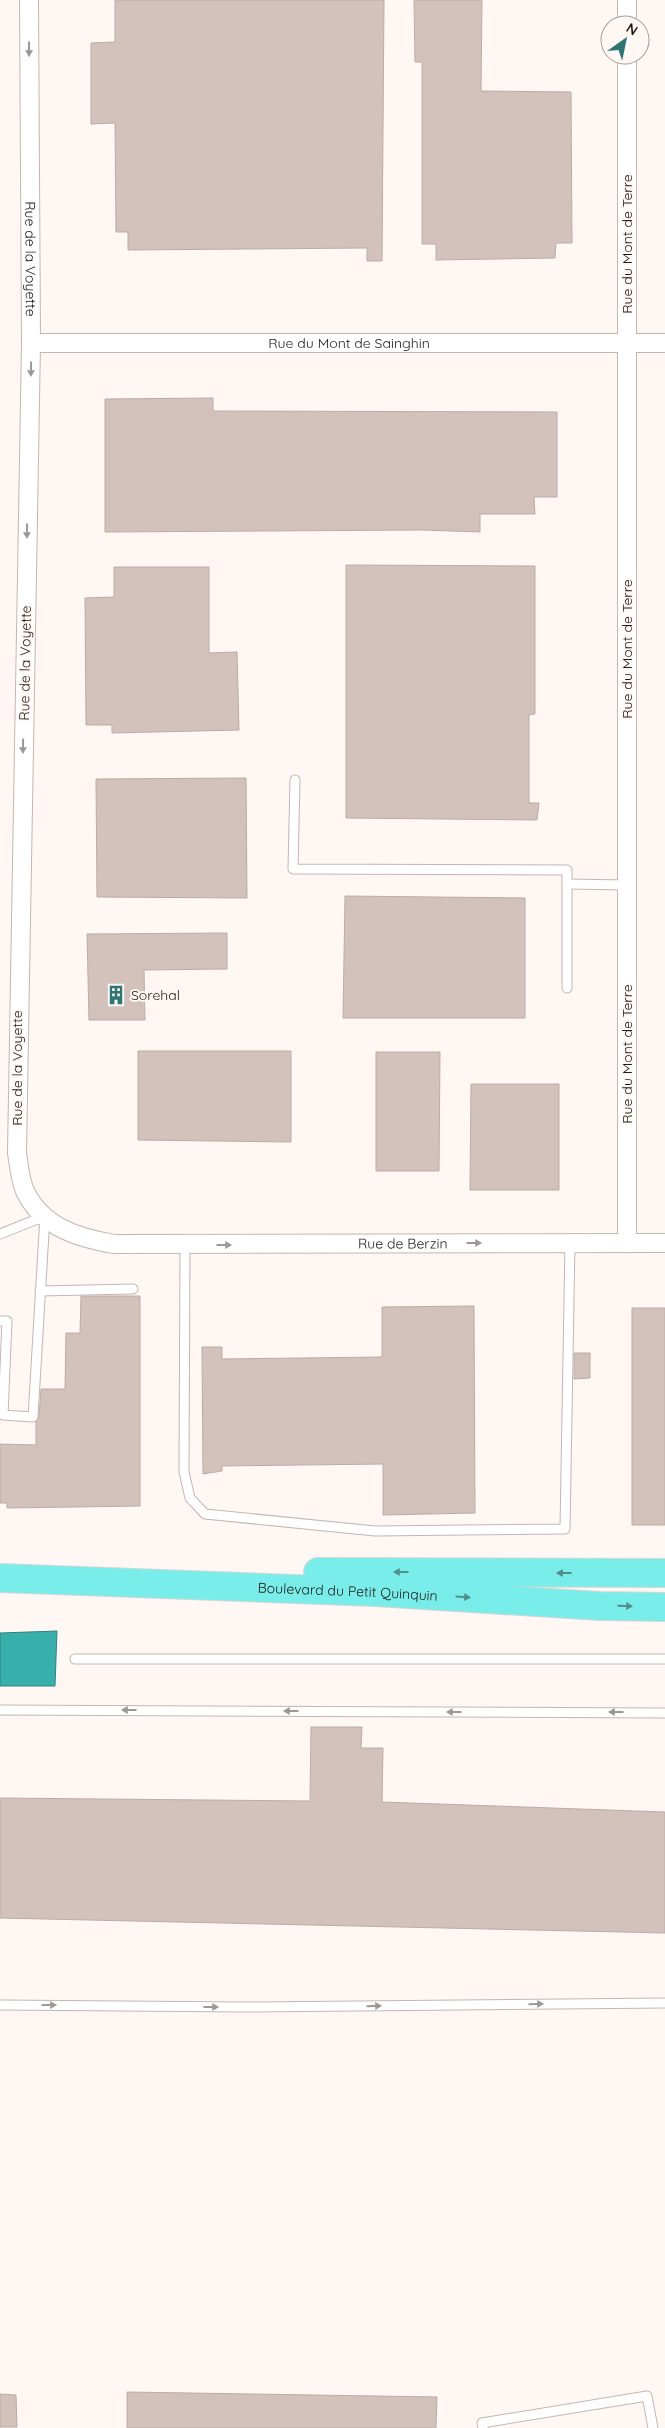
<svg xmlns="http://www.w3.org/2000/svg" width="665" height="2428" viewBox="0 0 665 2428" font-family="Quicksand,sans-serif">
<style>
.water{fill:#37afab;stroke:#30827f}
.building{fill:#d2c2bb;stroke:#bcaca5}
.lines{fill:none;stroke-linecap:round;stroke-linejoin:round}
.service-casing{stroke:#c5b6ae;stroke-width:11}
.minor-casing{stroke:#c5b6ae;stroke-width:20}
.primary-casing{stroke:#d7d6d5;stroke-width:30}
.service{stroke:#fff;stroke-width:9}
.minor{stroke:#fff;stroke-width:18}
.primary{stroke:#79ede9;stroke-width:28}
.oneway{fill:#9b9897}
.oneway2{fill:#518e8a}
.labels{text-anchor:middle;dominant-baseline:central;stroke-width:4;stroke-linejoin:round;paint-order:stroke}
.street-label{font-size:14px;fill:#201a17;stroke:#fef7f4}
.poi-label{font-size:14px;fill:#201a17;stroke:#fef7f4;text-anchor:start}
</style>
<rect width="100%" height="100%" fill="#fef7f4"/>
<polygon class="water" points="57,1631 55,1686 0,1686 0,1633"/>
<g class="building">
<polygon points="115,0 384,0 382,261 367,261 367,248 128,250 128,232 116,232 115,123 91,124 91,43 115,42"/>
<polygon points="414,0 482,0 481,91 571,92 572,243 556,243 555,258 436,260 436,244 422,244 422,62 415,62"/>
<polygon points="213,398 213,411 557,412 557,497 534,497 535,514 480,514 480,532 422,530 105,532 105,399"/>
<polygon points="346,565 535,566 535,714 529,715 529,803 539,803 537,820 346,818"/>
<polygon points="114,567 209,567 209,653 237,652 239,730 112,733 112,725 86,725 85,598 114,597"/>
<polygon points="246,778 247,898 97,897 96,779"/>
<polygon points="345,896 525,898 525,1018 343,1018"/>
<polygon points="227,933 227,969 144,970 145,1020 89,1020 87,934"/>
<polygon points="138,1051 291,1051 291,1142 138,1140"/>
<polygon points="376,1052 440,1052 439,1171 376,1171"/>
<polygon points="471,1084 559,1084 559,1190 470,1190"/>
<polygon points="81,1296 140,1296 140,1506 7,1508 7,1503 0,1503 0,1444 36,1445 36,1422 39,1417 41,1389 65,1389 66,1333 80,1333"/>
<polygon points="474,1306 475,1513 383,1515 383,1464 222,1466 222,1471 203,1474 202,1347 222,1347 222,1359 382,1357 382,1307"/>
<rect x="632" y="1308" width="33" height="217"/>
<polygon points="574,1353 590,1353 590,1378 574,1379"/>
<polygon points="311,1727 362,1727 361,1748 383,1748 382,1802 665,1812 665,1933 0,1918 0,1798 310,1801"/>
<polygon points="127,2392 437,2397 436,2428 127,2428"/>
<polygon points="0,2394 16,2395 17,2427 0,2427"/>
</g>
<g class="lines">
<defs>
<g id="service">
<polyline points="295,780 293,869 567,870 567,988"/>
<polyline points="567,884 627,885"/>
<polyline points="0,1234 45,1216 33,1417 3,1415 7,1321 0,1321"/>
<polyline points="185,1245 184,1472 190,1498 205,1514 375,1531 565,1529 570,1243"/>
<polyline points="40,1291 133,1289"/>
<polyline points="75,1659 665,1659"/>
<polyline points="0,1710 665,1713"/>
<polyline points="0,2005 244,2007 665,2003"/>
<polyline points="483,2428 482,2423 647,2396 653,2428"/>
</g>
<g id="minor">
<path id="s1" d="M 29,0 L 31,343 L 17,1153 C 19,1165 20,1180 25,1191 C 42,1227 78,1238 114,1244 L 665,1243"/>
<polyline points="627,25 627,0"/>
<path id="s2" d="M 31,343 L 665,343"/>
<polyline points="627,1242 627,55"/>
</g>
<g id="primary">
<polyline points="318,1572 665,1573"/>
<path id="s3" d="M 0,1578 L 376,1592 L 600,1606 L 665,1607"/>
</g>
</defs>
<use href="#service" class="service-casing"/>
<use href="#minor" class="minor-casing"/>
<use href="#primary" class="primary-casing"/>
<use href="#service" class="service"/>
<use href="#minor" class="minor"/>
<use href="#primary" class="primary"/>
</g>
<defs><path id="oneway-solid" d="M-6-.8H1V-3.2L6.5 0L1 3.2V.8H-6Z" transform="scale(1.25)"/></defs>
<g class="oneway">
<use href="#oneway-solid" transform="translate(29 49) rotate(90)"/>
<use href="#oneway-solid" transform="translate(31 369) rotate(91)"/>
<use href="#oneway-solid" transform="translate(27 531) rotate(91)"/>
<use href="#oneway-solid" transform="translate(23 746) rotate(91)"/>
<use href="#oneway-solid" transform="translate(474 1243)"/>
<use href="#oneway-solid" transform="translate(224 1245)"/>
<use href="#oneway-solid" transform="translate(129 1710) rotate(-180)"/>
<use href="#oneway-solid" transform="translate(291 1711) rotate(-180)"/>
<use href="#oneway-solid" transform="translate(454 1712) rotate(-180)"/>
<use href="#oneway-solid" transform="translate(616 1712) rotate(-180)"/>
<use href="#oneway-solid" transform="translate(536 2004) rotate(-1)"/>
<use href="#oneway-solid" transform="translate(49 2005)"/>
<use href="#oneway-solid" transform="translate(374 2006) rotate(-1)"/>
<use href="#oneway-solid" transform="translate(211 2007)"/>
</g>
<g class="oneway2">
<use href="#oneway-solid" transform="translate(401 1572) rotate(-180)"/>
<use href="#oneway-solid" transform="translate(564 1573) rotate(-180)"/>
<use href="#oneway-solid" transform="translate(463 1597) rotate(3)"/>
<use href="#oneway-solid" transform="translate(625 1606) rotate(1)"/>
</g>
<defs>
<symbol id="building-bare" viewBox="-9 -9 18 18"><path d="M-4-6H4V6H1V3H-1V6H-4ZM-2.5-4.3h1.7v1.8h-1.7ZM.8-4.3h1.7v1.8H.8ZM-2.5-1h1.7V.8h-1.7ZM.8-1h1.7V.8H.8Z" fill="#2d7673" stroke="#fef7f4" stroke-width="2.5" paint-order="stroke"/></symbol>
</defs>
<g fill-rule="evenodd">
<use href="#building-bare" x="102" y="981" width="28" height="28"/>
</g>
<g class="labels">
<g class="street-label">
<text transform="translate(627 244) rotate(-90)">Rue du Mont de Terre</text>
<text stroke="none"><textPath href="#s1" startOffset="259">Rue de la Voyette</textPath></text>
<text stroke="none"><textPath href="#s2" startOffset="318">Rue du Mont de Sainghin</textPath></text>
<text transform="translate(627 649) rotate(-90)">Rue du Mont de Terre</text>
<text transform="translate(25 663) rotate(-89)">Rue de la Voyette</text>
<text transform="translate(627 1054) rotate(-90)">Rue du Mont de Terre</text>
<text transform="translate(17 1068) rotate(-90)">Rue de la Voyette</text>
<text stroke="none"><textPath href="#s1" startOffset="1589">Rue de Berzin</textPath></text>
<text stroke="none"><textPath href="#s3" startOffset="348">Boulevard du Petit Quinquin</textPath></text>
</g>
<g class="poi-label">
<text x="131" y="995">Sorehal</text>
</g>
</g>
<g transform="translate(625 40) rotate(33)"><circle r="24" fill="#fef7f4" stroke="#a59f9c"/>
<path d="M0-4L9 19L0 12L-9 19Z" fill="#2d7673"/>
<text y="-8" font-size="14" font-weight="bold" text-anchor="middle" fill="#201a17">N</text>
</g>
</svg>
